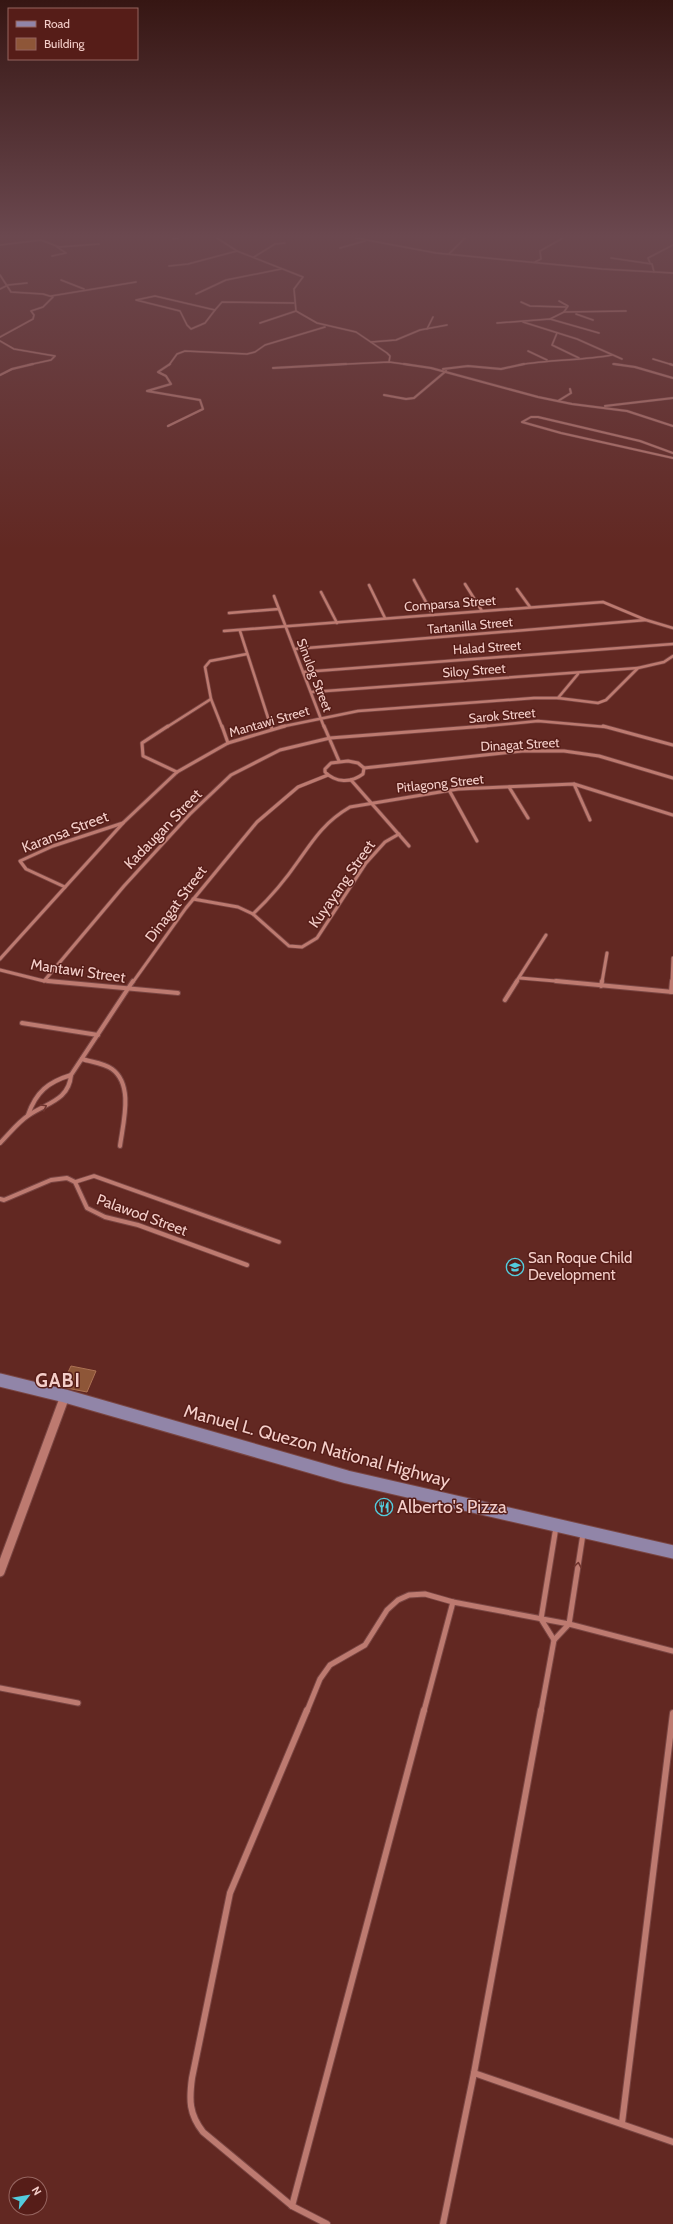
<svg xmlns="http://www.w3.org/2000/svg" width="673" height="2224" viewBox="0 0 673 2224" font-family="Cabin,sans-serif">
<style>
.building{fill:#8e5638;stroke:#ac7153}
.lines{fill:none;stroke-linecap:round;stroke-linejoin:round}
.pedestrian-casing{stroke:#7a4643;stroke-width:5.5}
.minor-far6-casing{stroke:#7a4643;stroke-width:2.5}
.minor-far5-casing{stroke:#7a4643;stroke-width:3}
.minor-far4-casing{stroke:#7a4643;stroke-width:4}
.minor-far3-casing{stroke:#7a4643;stroke-width:4.5}
.minor-far2-casing{stroke:#7a4643;stroke-width:6}
.minor-far1-casing{stroke:#7a4643;stroke-width:7}
.minor-casing{stroke:#7a4643;stroke-width:8}
.tertiary-casing{stroke:#7a4643;stroke-width:11}
.primary-casing{stroke:#7a4643;stroke-width:15}
.pedestrian{stroke:#bd7a70;stroke-width:3.5}
.minor-far6{stroke:#bd7a70;stroke-width:1.5}
.minor-far5{stroke:#bd7a70;stroke-width:2}
.minor-far4{stroke:#bd7a70;stroke-width:2.5}
.minor-far3{stroke:#bd7a70;stroke-width:3}
.minor-far2{stroke:#bd7a70;stroke-width:4}
.minor-far1{stroke:#bd7a70;stroke-width:5}
.minor{stroke:#bd7a70;stroke-width:6}
.tertiary{stroke:#bd7a70;stroke-width:9}
.primary{stroke:#9185a8;stroke-width:13}
.oneway{stroke:#70342e}
.labels{text-anchor:middle;dominant-baseline:central;stroke-width:3;stroke-linejoin:round;paint-order:stroke}
.far-street-label{font-size:13px;fill:#f4cec9;stroke:#561d18}
.street-label{font-size:15px;fill:#f4cec9;stroke:#561d18}
.poi-label{font-size:15px;fill:#f4cec9;stroke:#561d18;text-anchor:start}
.near-street-label{font-size:18px;fill:#f4cec9;stroke:#561d18}
.near-poi-label{font-size:18px;fill:#f4cec9;stroke:#561d18;text-anchor:start}
.district-label{font-size:19px;font-weight:bold;letter-spacing:1px;fill:#f4cec9;stroke:#561d18}
</style>
<rect width="100%" height="100%" fill="#622822"/>
<polygon class="building" points="71,1366 96,1371 87,1392 61,1387"/>
<g class="lines">
<defs>
<polyline id="pedestrian" points="75,1182 94,1176 279,1242"/>
<g id="minor-far6">
<polyline points="217,238 237,251 303,277 294,289 296,311 317,323 356,332 387,353 390,356 389,362"/>
<polyline points="356,238 436,253 602,269 673,273"/>
<polyline points="173,239 178,238"/>
<polyline points="0,245 41,240 59,247 99,244"/>
<polyline points="340,248 365,241"/>
<polyline points="449,254 465,238"/>
<polyline points="52,256 66,253 57,247"/>
<polyline points="254,257 275,244 285,243"/>
<polyline points="611,258 652,264 654,272"/>
<polyline points="535,262 541,259 540,251 563,238"/>
<polyline points="650,263 648,258 673,245"/>
<polyline points="169,266 188,264 237,251"/>
<polyline points="0,275 11,292 43,294 53,297 43,307 31,311 34,315 33,319 0,337"/>
<polyline points="61,280 84,289"/>
<polyline points="0,289 8,285 27,283"/>
<polyline points="196,294 226,280 281,269"/>
<polyline points="51,296 136,282"/>
<polygon points="155,296 215,310 205,323 191,329 187,325 180,311 136,300"/>
<polyline points="521,302 530,306 566,307"/>
<polyline points="215,310 222,302 294,303"/>
<polyline points="564,312 626,311"/>
<polyline points="576,314 593,320"/>
<polyline points="550,319 564,312 568,306 559,301"/>
<polyline points="523,322 577,339 622,359"/>
<polyline points="260,323 296,311"/>
<polyline points="497,323 550,319 599,333"/>
<polyline points="427,329 433,317"/>
<polyline points="557,333 552,345 579,358"/>
<polyline points="0,341 14,349 55,356 51,360 28,365"/>
<polyline points="371,342 396,340 420,330 447,325"/>
<polyline points="528,351 547,360"/>
<polyline points="653,359 673,365"/>
<polyline points="613,364 622,365"/>
<polyline points="169,365 177,354 185,351 247,354 255,352 265,345 325,327"/>
<polyline points="327,365 389,362 411,365"/>
<path d="M 519,365 C 550,359 581,361 612,355"/>
</g>
<g id="minor-far5">
<polyline points="404,364 431,368 538,397 572,404 627,411 673,426"/>
<polyline points="614,364 635,367 673,378"/>
<polyline points="670,364 673,365"/>
<polyline points="273,368 346,364"/>
<polyline points="443,369 468,366 501,369 524,364"/>
<polyline points="0,375 12,369 33,364"/>
<polyline points="384,395 406,399 414,398 446,371"/>
<polyline points="558,401 571,393 570,389"/>
<polyline points="605,406 673,398"/>
<polyline points="168,426 203,409 200,400 147,391 171,384 166,376 158,372 170,364"/>
<polyline points="673,453 640,441 538,417 531,417 522,422 561,433 673,458"/>
</g>
<g id="minor-far4">
<polyline points="414,580 433,615"/>
<polyline points="465,584 482,611"/>
<polyline points="369,585 385,618"/>
<polyline points="517,589 530,607"/>
<polyline points="321,592 337,623"/>
<polyline points="274,596 324,727"/>
<polyline points="229,613 279,609"/>
<polyline points="224,631 603,602 646,620 673,628"/>
<polyline points="240,631 271,727"/>
<polyline points="295,649 646,620"/>
<polyline points="303,672 673,644"/>
<polyline points="312,692 638,668"/>
<polyline points="558,698 578,674"/>
<polyline points="167,727 211,699"/>
<polyline points="222,727 211,699 205,667 210,661 247,654"/>
<polyline points="280,727 358,711 534,698 558,698 598,703 606,700 638,668 664,662 673,656"/>
<polyline points="476,727 538,721 606,727"/>
</g>
<g id="minor-far3">
<polyline points="168,726 142,743 143,756 177,772"/>
<polyline points="222,726 228,743"/>
<polyline points="271,726 272,729"/>
<polyline points="324,726 339,761"/>
<polyline points="603,726 673,745"/>
<path d="M 348,761 L 358,763 L 364,768 L 363,774 C 351,783 336,783 325,772 L 325,769 L 331,763 Z"/>
<polyline points="364,768 522,751 564,751 599,756 673,778"/>
<polyline points="351,780 409,846"/>
<polyline points="574,784 590,820"/>
<polyline points="509,787 528,818"/>
<polyline points="449,790 477,841"/>
<polyline points="65,887 26,869 20,861 53,846 123,823"/>
<polyline points="193,899 238,907 253,914 289,946 302,947 317,938 366,863 385,842 399,834"/>
<path d="M 253,914 C 270,898 286,879 299,860 C 315,837 326,821 350,807 L 458,789 L 574,784 L 673,815"/>
<polyline points="0,959 124,822 177,772 228,743 285,726"/>
<polyline points="0,970 44,981 59,982"/>
<polyline points="520,978 567,982"/>
<polyline points="44,981 124,886 190,814 231,775 280,750 330,738 486,726"/>
<polyline points="133,982 186,908 257,822 298,787 328,775"/>
<polyline points="516,982 546,935"/>
<polyline points="602,982 607,953"/>
<polyline points="672,982 673,958"/>
</g>
<g id="minor-far2">
<polyline points="48,981 178,993"/>
<polyline points="556,981 673,992"/>
<polyline points="601,986 602,981"/>
<polyline points="671,992 672,981"/>
<polyline points="505,1000 517,981"/>
<polyline points="22,1023 98,1035"/>
<path d="M 82,1059 C 91,1062 104,1063 112,1069 C 134,1085 123,1123 120,1146"/>
<path d="M 28,1115 C 36,1092 48,1082 71,1075"/>
<path d="M 0,1143 C 9,1134 18,1122 29,1115 C 47,1103 69,1100 71,1075 L 133,981"/>
<polyline points="0,1199 4,1200 51,1180 67,1178 75,1182 87,1208 105,1217 138,1225 247,1265"/>
</g>
<g id="minor-far1">
<polyline points="554,1640 541,1619 556,1527"/>
<polyline points="0,1688 78,1703"/>
<polyline points="307,1711 320,1679 330,1665 365,1645 387,1610 398,1600 409,1595 425,1594 453,1602 569,1624 673,1651"/>
<polyline points="424,1711 453,1602"/>
<polyline points="541,1711 554,1640 569,1624 583,1534"/>
</g>
<g id="minor">
<path d="M 307,1710 L 230,1893 L 192,2078 C 189,2100 189,2114 203,2132 L 292,2206 L 327,2224"/>
<polyline points="474,2073 673,2142"/>
<polyline points="622,2123 673,1713"/>
<polyline points="292,2206 424,1710"/>
<polyline points="443,2224 474,2073 541,1710"/>
</g>
<polyline id="tertiary" points="0,1572 65,1396"/>
<polyline id="primary" points="0,1380 65,1396 347,1477 673,1552"/>
</defs>
<use href="#pedestrian" class="pedestrian-casing"/>
<use href="#minor-far6" class="minor-far6-casing"/>
<use href="#minor-far5" class="minor-far5-casing"/>
<use href="#minor-far4" class="minor-far4-casing"/>
<use href="#minor-far3" class="minor-far3-casing"/>
<use href="#minor-far2" class="minor-far2-casing"/>
<use href="#minor-far1" class="minor-far1-casing"/>
<use href="#minor" class="minor-casing"/>
<use href="#tertiary" class="tertiary-casing"/>
<use href="#primary" class="primary-casing"/>
<use href="#pedestrian" class="pedestrian"/>
<use href="#minor-far6" class="minor-far6"/>
<use href="#minor-far5" class="minor-far5"/>
<use href="#minor-far4" class="minor-far4"/>
<use href="#minor-far3" class="minor-far3"/>
<use href="#minor-far2" class="minor-far2"/>
<use href="#minor-far1" class="minor-far1"/>
<use href="#minor" class="minor"/>
<use href="#tertiary" class="tertiary"/>
<use href="#primary" class="primary"/>
</g>
<defs><path id="oneway-chevron" d="M-2-3.5L2.5 0L-2 3.5" fill="none" stroke-width="1.6" stroke-linecap="round" stroke-linejoin="round"/></defs>
<g class="oneway">
<use href="#oneway-chevron" transform="translate(44 1107) rotate(-28)"/>
<use href="#oneway-chevron" transform="translate(578 1565) rotate(-81)"/>
</g>
<linearGradient id="sky" x2="0" y2="1"><stop stop-color="#361613"/><stop offset="0.43" stop-color="#6b484f"/><stop offset="1" stop-color="#6b484f" stop-opacity="0"/></linearGradient>
<rect width="673" height="549" fill="url(#sky)"/>
<defs>
<symbol id="school-ring" viewBox="-11 -11 22 22"><circle r="9.5" fill="#561d18" stroke="#53cbdc" stroke-width="1.5"/><path d="M0-5L7-2L0 1L-7-2ZM-4 1L0 2.5L4 1V4Q0 6-4 4Z" fill="#53cbdc"/></symbol>
<symbol id="restaurant-ring" viewBox="-11 -11 22 22"><circle r="9.5" fill="#561d18" stroke="#53cbdc" stroke-width="1.5"/><path d="M-5-6h1v4h1v-4h1v4h1v-4h1v5L-1.5 .5V6h-2V.5L-5-1ZM5-6V6H3V1.5H1.5Q1.5-4 5-6Z" fill="#53cbdc"/></symbol>
</defs>
<g fill-rule="evenodd">
<use href="#school-ring" x="505" y="1257" width="20" height="20"/>
<use href="#restaurant-ring" x="374" y="1497" width="20" height="20"/>
</g>
<g class="labels">
<g class="far-street-label">
<text transform="translate(450 603) rotate(-4)">Comparsa Street</text>
<text transform="translate(470 625) rotate(-5)">Tartanilla Street</text>
<text transform="translate(487 647) rotate(-4)">Halad Street</text>
<text transform="translate(474 670) rotate(-4)">Siloy Street</text>
<text transform="translate(315 675) rotate(69)">Sinulog Street</text>
<text transform="translate(502 715) rotate(-5)">Sarok Street</text>
<text transform="translate(269 721) rotate(-16)">Mantawi Street</text>
<text transform="translate(520 744) rotate(-3)">Dinagat Street</text>
<text transform="translate(440 783) rotate(-6)">Pitlagong Street</text>
</g>
<g class="street-label">
<text transform="translate(163 829) rotate(-46)">Kadaugan Street</text>
<text transform="translate(65 832) rotate(-21)">Karansa Street</text>
<text transform="translate(342 884) rotate(-55)">Kuyayang Street</text>
<text transform="translate(176 904) rotate(-53)">Dinagat Street</text>
<text transform="translate(78 971) rotate(8)">Mantawi Street</text>
<text transform="translate(142 1215) rotate(20)">Palawod Street</text>
</g>
<g class="poi-label">
<text x="528" y="1258">San Roque Child<tspan x="528" dy="17">Development</tspan></text>
</g>
<g class="near-street-label">
<text transform="translate(317 1446) rotate(15)">Manuel L. Quezon National Highway</text>
</g>
<g class="near-poi-label">
<text x="397" y="1507">Alberto's Pizza</text>
</g>
<g class="district-label">
<text x="58" y="1380">GABI</text>
</g>
</g>
<rect x="8" y="8" width="130" height="52" fill="#561d18" stroke="#95645f"/>
<rect x="16" y="21" width="20" height="6" fill="#9185a8" stroke="#95645f"/>
<text x="44" y="28" font-size="12" fill="#f4cec9">Road</text>
<rect x="16" y="38" width="20" height="12" fill="#8e5638" stroke="#95645f"/>
<text x="44" y="48" font-size="12" fill="#f4cec9">Building</text>
<g transform="translate(28 2196) rotate(59)"><circle r="19" fill="#561d18" stroke="#95645f"/>
<path d="M0-3L7 15L0 10L-7 15Z" fill="#53cbdc"/>
<text y="-6" font-size="11" font-weight="bold" text-anchor="middle" fill="#f4cec9">N</text>
</g>
</svg>
